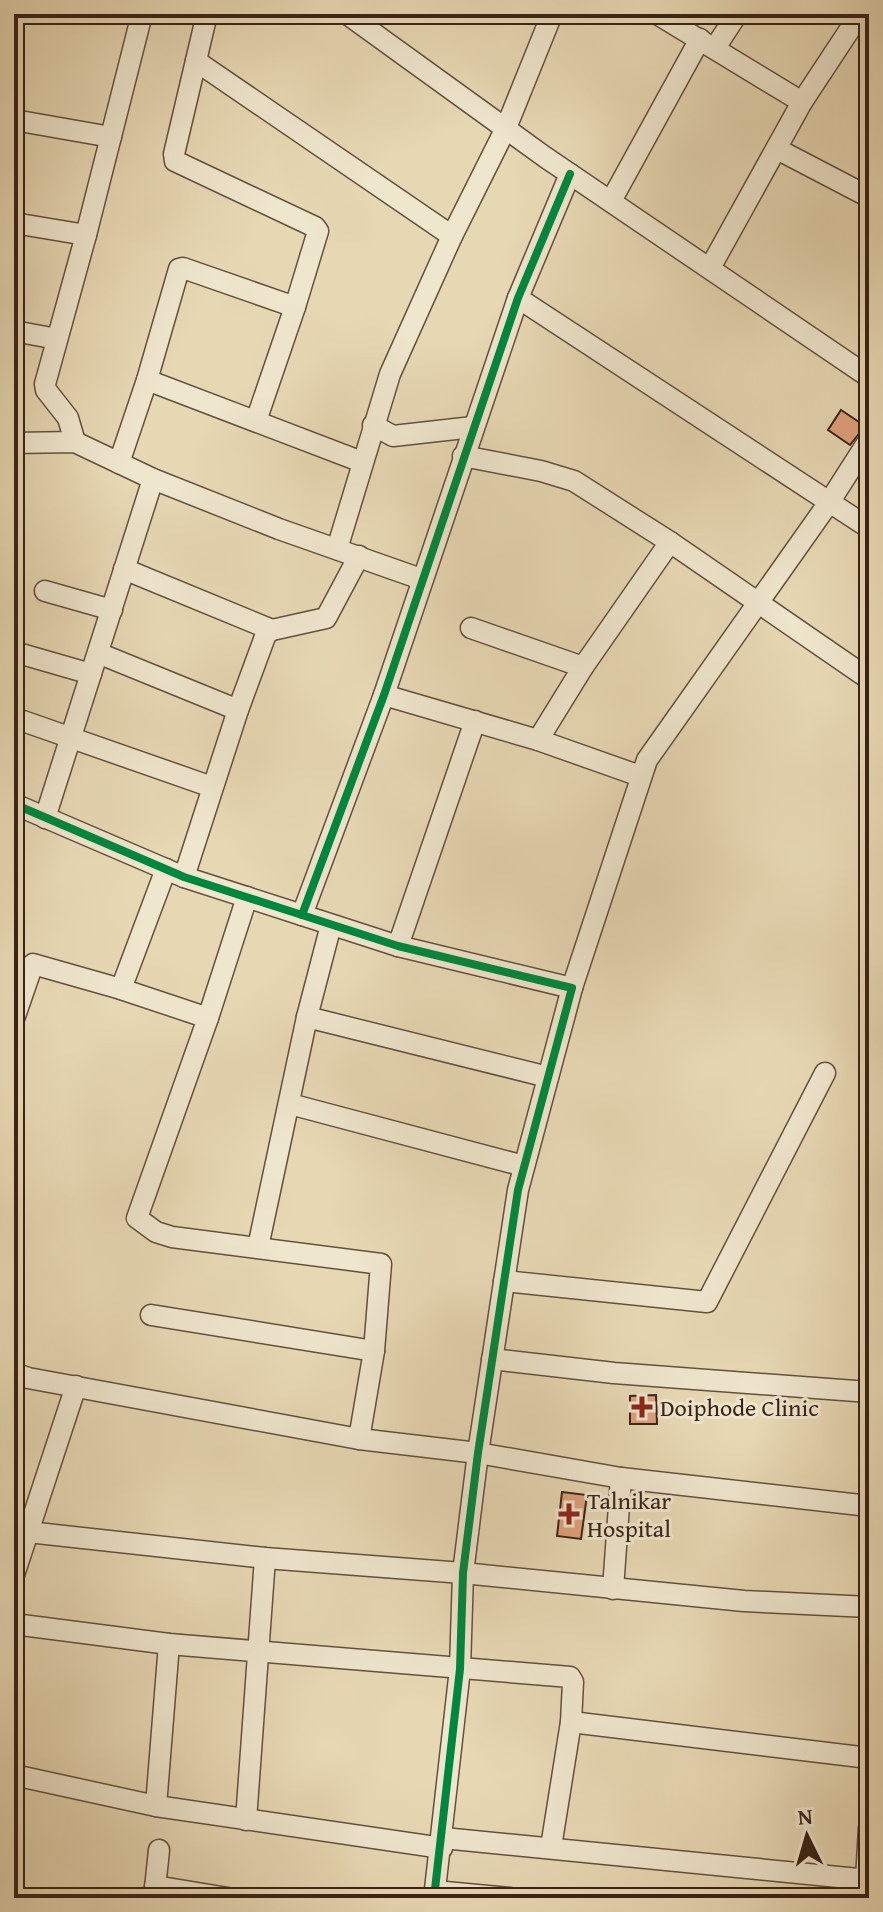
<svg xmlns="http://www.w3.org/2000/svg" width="883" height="1912" viewBox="0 0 883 1912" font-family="'Gentium Book Plus',serif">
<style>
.building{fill:#e0a17d;stroke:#392317;stroke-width:2}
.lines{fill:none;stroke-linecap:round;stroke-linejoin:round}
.minor-casing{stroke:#64503e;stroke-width:23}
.minor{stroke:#efe6ce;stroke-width:20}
.cycleway-casing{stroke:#efe6ce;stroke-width:13}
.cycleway{stroke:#00873e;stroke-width:8}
.poi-dot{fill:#8f2418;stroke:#efe6ce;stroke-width:3}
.labels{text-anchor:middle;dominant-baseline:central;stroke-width:6;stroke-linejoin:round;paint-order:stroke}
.poi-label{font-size:24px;fill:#392317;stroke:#efe6ce;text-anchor:start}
</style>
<rect width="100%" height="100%" fill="#e7d8b4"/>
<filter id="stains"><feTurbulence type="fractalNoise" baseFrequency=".0025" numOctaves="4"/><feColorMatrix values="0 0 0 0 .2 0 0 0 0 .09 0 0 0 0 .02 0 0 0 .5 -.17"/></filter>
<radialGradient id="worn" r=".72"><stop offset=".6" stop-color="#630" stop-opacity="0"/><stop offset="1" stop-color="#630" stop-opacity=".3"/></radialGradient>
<g class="building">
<polygon points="841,410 865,426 850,445 828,430"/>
<polygon points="656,1395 657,1424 630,1424 630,1396"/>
<polygon points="562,1492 587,1495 581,1539 557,1536"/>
</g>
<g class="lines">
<defs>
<g id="minor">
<polyline points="207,14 174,154 175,161 315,227 318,231 295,307 256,421"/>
<polyline points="347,14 545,157 869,377"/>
<polyline points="657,14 802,102"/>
<polyline points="715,48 737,14"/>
<polyline points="196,61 452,236"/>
<polyline points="14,120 111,137"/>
<polyline points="777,149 869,197"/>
<polyline points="611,201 700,39"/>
<polyline points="14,223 86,235"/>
<polyline points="710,268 802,102 860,14"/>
<polyline points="518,298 869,528"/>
<polyline points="14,331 57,339"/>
<polyline points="147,380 362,462"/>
<polyline points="373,425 393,436 473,427"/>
<polyline points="75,442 68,418 46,390 45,384 86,235 142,14"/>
<polyline points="14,443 75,442 153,479 279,529 421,579"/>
<polyline points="463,456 541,471 574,481 670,542 869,679"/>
<polyline points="119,463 147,380 179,269 183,268 295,307"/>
<polyline points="337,549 390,374 452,236 506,128 552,14"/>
<polyline points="124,569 272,630"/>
<polyline points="45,591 112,610"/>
<polyline points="471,628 583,667"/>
<polyline points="18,653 91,674"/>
<polyline points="98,653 238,710"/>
<polyline points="384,695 538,740 640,776"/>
<polyline points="23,721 212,787"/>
<polyline points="538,740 583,667 670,542"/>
<polyline points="14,804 184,877 302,915 384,695 518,298 570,174"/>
<polyline points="45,818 153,479"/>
<polyline points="184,877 238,710 266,634 272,630 326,618 359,556"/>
<polyline points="247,897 208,1018 137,1218 156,1232 172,1237 381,1264 374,1351 359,1439"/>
<polyline points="302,915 398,946 572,988 518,1190 478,1453 463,1573 460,1669 434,1898"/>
<polyline points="398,946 475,721"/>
<polyline points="572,988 647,760 830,501 869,440"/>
<polyline points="121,989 166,869"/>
<polyline points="307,1017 548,1077"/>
<polyline points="14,1019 33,964 121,989 208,1018"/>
<polyline points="290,1104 524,1166"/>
<polyline points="258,1247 307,1017 331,925"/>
<polyline points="504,1281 707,1302 825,1073"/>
<polyline points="151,1315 374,1351"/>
<polyline points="492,1359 614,1373 869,1392"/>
<polyline points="14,1373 28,1378 359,1439 478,1453 621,1478 869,1506"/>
<polyline points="28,1532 265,1558 463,1573 744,1601 869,1607"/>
<polyline points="14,1575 76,1386"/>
<polyline points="613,1589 621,1478"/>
<polyline points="14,1624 169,1644 570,1677 573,1682 571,1722 551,1847"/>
<polyline points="571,1722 869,1758"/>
<polyline points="14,1775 156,1806 442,1848"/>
<polyline points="156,1806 169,1644"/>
<polyline points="246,1820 265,1558"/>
<polyline points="443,1838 869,1880"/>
<polyline points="866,1879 869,1828"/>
<polyline points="155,1886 228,1898"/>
<polyline points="435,1891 510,1898"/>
<polyline points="154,1898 159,1850"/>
</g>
</defs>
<use href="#minor" class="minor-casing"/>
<use href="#minor" class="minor"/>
<defs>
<g id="cycleway">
<polyline points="14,804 184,877 302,915 384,695 518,298 570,174"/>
<polyline points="302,915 398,946 572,988 518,1190 478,1453 463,1573 460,1669 434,1898"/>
</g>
</defs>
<use href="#cycleway" class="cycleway-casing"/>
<use href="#cycleway" class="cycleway"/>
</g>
<g class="poi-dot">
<path d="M638 1395h8v8h8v8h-8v8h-8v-8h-8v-8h8z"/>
<path d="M565 1502h8v8h8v8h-8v8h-8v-8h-8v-8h8z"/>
</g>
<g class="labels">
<g class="poi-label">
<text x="660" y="1407">Doiphode Clinic</text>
<text x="587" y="1500">Talnikar<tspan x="587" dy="28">Hospital</tspan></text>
</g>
</g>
<rect width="883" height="1912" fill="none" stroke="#e7d8b4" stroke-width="48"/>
<rect x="16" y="16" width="851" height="1880" fill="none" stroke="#392317" stroke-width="4"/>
<rect x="24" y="24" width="835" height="1864" fill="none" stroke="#392317" stroke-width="2"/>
<g transform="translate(807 1836) rotate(355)" stroke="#efe6ce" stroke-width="6" paint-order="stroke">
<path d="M0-6L14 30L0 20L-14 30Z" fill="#392317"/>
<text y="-12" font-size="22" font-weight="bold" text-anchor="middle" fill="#392317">N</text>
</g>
<rect width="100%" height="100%" filter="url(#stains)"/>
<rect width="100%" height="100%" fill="url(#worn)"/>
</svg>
